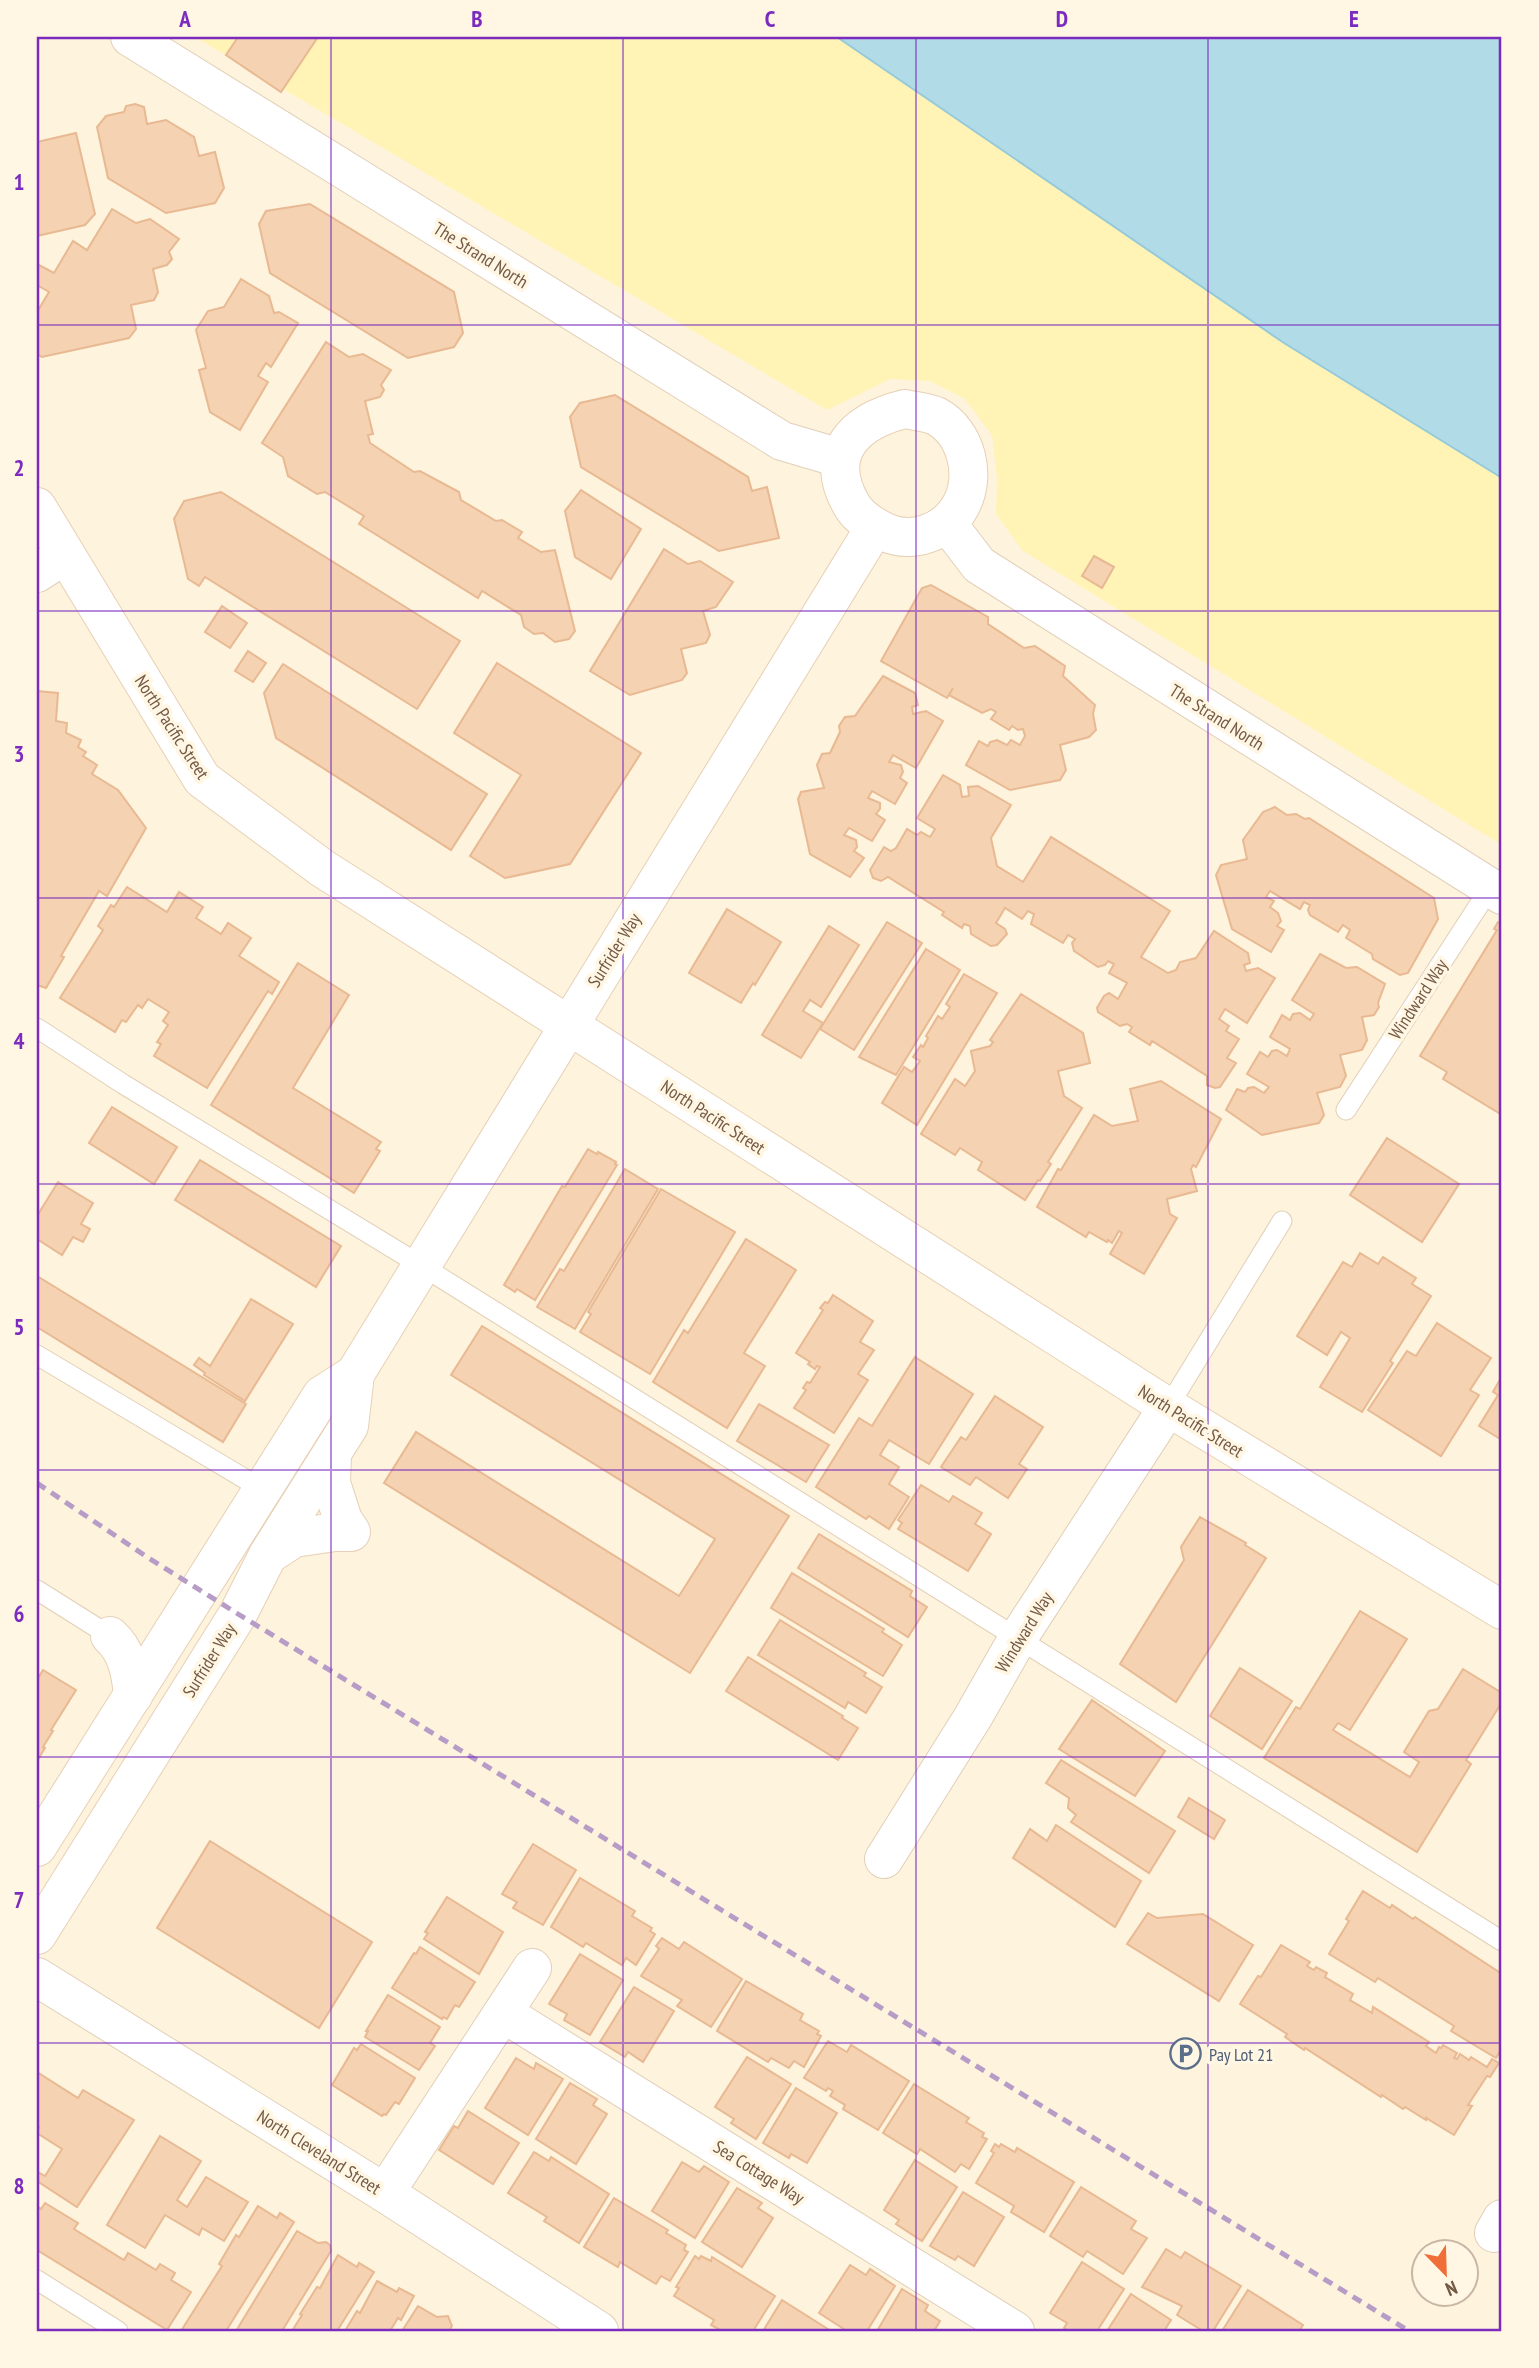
<svg xmlns="http://www.w3.org/2000/svg" width="1539" height="2368" viewBox="0 0 1539 2368" font-family="'PT Sans Narrow',sans-serif">
<style>
.sand{fill:#fff4b5}
.water{fill:#b1dbe7;stroke:#96cada;stroke-width:2}
.building{fill:#f4d2b2;stroke:#e8b992;stroke-width:2}
.lines{fill:none;stroke-linecap:round;stroke-linejoin:round}
.lane-casing{stroke:#e1cfb9;stroke-width:21}
.street-casing{stroke:#e1cfb9;stroke-width:40}
.secondary-casing{stroke:#e7d0b6;stroke-width:40}
.lane{stroke:#fff;stroke-width:19}
.street{stroke:#fff;stroke-width:38}
.secondary{stroke:#fff;stroke-width:38}
.rail{stroke:#b69cc6;stroke-width:5;stroke-dasharray:10 7;stroke-linecap:butt}
.grid{fill:none;stroke:#7b2cbf;stroke-width:2;stroke-opacity:0.55}
.labels{text-anchor:middle;dominant-baseline:central;stroke-width:7;stroke-linejoin:round;paint-order:stroke}
.street-label{font-size:18px;fill:#735944;stroke:#fff6e4}
.service-label{font-size:18px;fill:#4e5e75;stroke:#fff6e4;text-anchor:start}
.neatline{fill:none;stroke:#7b2cbf;stroke-width:2.5}
.grid-label{font-size:23px;text-anchor:middle;font-weight:bold;fill:#7b2cbf}
</style>
<rect width="100%" height="100%" fill="#fef3dc"/>
<polygon class="sand" points="195,37 837,37 841,39 1284,343 1502,478 1502,845 1023,551 996,514 997,478 992,435 965,399 930,381 890,379 827,410"/>
<polygon class="water" points="837,37 1502,37 1502,478 1284,343"/>
<g class="building">
<polygon points="238,37 318,37 281,92 226,55"/>
<polygon points="135,104 144,107 147,124 166,120 194,137 199,156 215,152 224,188 215,203 166,213 108,178 97,127 106,116 124,112 126,106"/>
<polygon points="76,133 95,214 85,225 37,236 37,142"/>
<polygon points="310,204 454,292 463,333 454,347 408,358 270,273 259,224 266,211"/>
<polygon points="112,209 136,223 150,219 179,239 169,252 172,259 167,265 153,269 158,292 154,300 131,305 136,329 129,338 42,357 37,354 37,312 49,292 37,285 37,268 39,265 54,273 73,241 87,250"/>
<polygon points="241,279 269,296 274,313 279,312 298,323 271,367 266,363 258,376 268,382 240,430 210,412 199,370 206,368 196,330 208,311 224,307"/>
<polygon points="326,342 349,357 363,354 391,370 381,385 384,390 380,397 365,401 373,434 368,435 370,443 414,472 420,471 459,492 461,500 496,521 502,520 522,532 518,538 541,552 555,550 575,631 569,639 555,642 543,633 534,634 524,627 521,615 482,591 478,598 359,524 364,516 325,492 317,494 288,476 283,457 262,443"/>
<polygon points="615,395 748,477 752,491 767,487 779,538 719,551 581,467 570,417 580,403"/>
<polygon points="581,490 641,529 611,579 575,557 565,511"/>
<polygon points="221,492 460,641 417,709 205,577 199,586 188,579 174,519 184,501"/>
<polygon points="664,549 688,564 700,561 733,582 716,607 703,611 710,635 706,643 681,649 687,673 682,680 630,695 590,671"/>
<polygon points="1094,556 1114,567 1102,588 1082,576"/>
<polygon points="931,585 988,617 988,624 1024,648 1035,646 1065,666 1063,676 1095,705 1093,714 1096,730 1089,737 1060,745 1066,770 1060,780 1010,790 966,765 979,741 988,746 990,742 997,740 1007,745 1011,740 1020,745 1025,736 1023,729 1018,730 1012,726 1009,730 991,719 996,712 991,709 982,713 949,695 953,688 947,698 881,661 922,588"/>
<polygon points="222,606 247,623 230,648 205,632"/>
<polygon points="248,651 266,663 253,682 235,671"/>
<polygon points="497,663 641,753 570,864 505,878 470,856 521,775 454,733"/>
<polygon points="283,664 487,794 451,850 276,738 264,693"/>
<polygon points="883,676 915,693 918,705 912,707 913,714 926,711 943,721 916,768 893,755 889,762 901,765 903,772 900,778 907,783 895,804 872,791 868,798 880,803 880,809 876,814 885,820 872,841 849,828 844,835 856,840 857,847 854,851 864,858 850,877 810,854 798,799 801,792 824,788 817,765 822,754 830,753 840,732 839,726 845,717 855,716"/>
<polygon points="37,691 58,693 56,721 67,723 66,733 81,740 78,747 86,752 83,756 97,765 92,774 118,790 146,828 107,896 99,891 61,956 64,957 46,988 37,985"/>
<polygon points="943,775 960,785 962,797 969,796 968,787 978,786 1011,805 991,838 997,866 1023,882 1051,837 1170,911 1141,957 1168,973 1176,970 1180,962 1196,958 1214,931 1248,953 1250,963 1244,965 1246,971 1258,968 1275,978 1247,1023 1225,1009 1219,1019 1229,1026 1226,1031 1239,1039 1227,1058 1236,1063 1220,1087 1215,1088 1207,1085 1207,1076 1152,1041 1150,1045 1129,1032 1132,1027 1127,1024 1120,1026 1098,1012 1097,1008 1104,996 1109,993 1118,999 1127,983 1109,973 1114,964 1108,961 1105,965 1098,967 1074,951 1072,943 1075,939 1068,935 1063,943 1031,924 1034,914 1028,911 1022,919 1005,908 996,923 1005,929 1007,934 997,945 991,946 971,934 970,926 964,924 962,928 942,915 944,912 888,877 881,881 873,878 870,870 884,847 891,851 896,848 907,829 917,835 921,832 930,837 935,829 917,818"/>
<polygon points="1275,807 1287,815 1296,814 1305,819 1309,818 1434,898 1438,919 1408,973 1400,975 1373,959 1372,954 1346,938 1350,930 1343,925 1338,932 1310,915 1308,910 1310,905 1304,902 1300,909 1270,891 1266,897 1274,901 1270,907 1278,913 1281,921 1277,926 1284,930 1271,952 1232,929 1216,875 1221,865 1247,859 1243,840 1263,812"/>
<polygon points="127,887 167,912 179,892 203,907 196,918 221,934 228,923 251,938 239,956 279,982 272,994 268,991 207,1088 154,1056 161,1044 157,1042 168,1025 163,1021 169,1012 148,999 142,1008 138,1005 126,1022 122,1020 115,1032 60,998 103,930 98,926 111,905 114,907"/>
<polygon points="727,909 781,942 755,985 753,983 741,1003 689,973"/>
<polygon points="887,922 922,943 854,1050 820,1029"/>
<polygon points="1498,922 1502,924 1502,1115 1443,1079 1447,1072 1420,1056 1497,930 1494,929"/>
<polygon points="829,926 859,945 821,1007 810,1000 803,1011 823,1023 801,1058 762,1035"/>
<polygon points="926,949 960,970 896,1075 859,1057"/>
<polygon points="1320,954 1346,968 1357,967 1385,984 1378,1003 1379,1007 1374,1015 1362,1017 1367,1040 1362,1050 1340,1055 1346,1076 1340,1087 1317,1093 1324,1115 1319,1123 1262,1135 1226,1110 1237,1089 1245,1092 1248,1088 1254,1087 1264,1093 1269,1087 1247,1074 1260,1052 1268,1057 1272,1051 1277,1050 1287,1056 1290,1049 1270,1037 1282,1015 1290,1020 1293,1014 1300,1013 1310,1020 1314,1014 1292,1000"/>
<polygon points="298,963 349,995 293,1088 381,1142 376,1149 380,1151 354,1193 211,1105"/>
<polygon points="964,974 997,993 917,1125 882,1103 904,1067 912,1072 920,1061 913,1057 921,1045 923,1047 928,1038 926,1036 938,1016 942,1019 950,1007 946,1004"/>
<polygon points="1021,994 1083,1033 1090,1063 1058,1071 1064,1096 1082,1108 1048,1162 1051,1164 1040,1181 1038,1180 1025,1200 978,1170 982,1162 960,1148 955,1155 921,1134 955,1079 965,1086 975,1071 971,1051 990,1046 993,1042 990,1040"/>
<polygon points="1161,1081 1221,1119 1196,1167 1193,1165 1191,1169 1197,1191 1167,1199 1170,1214 1177,1218 1144,1274 1110,1254 1122,1233 1119,1231 1112,1243 1108,1240 1107,1242 1089,1232 1086,1237 1037,1207 1058,1169 1061,1170 1094,1115 1112,1126 1138,1121 1130,1089"/>
<polygon points="112,1107 177,1147 154,1184 89,1143"/>
<polygon points="1387,1138 1459,1184 1422,1242 1350,1195"/>
<polygon points="588,1149 597,1154 598,1152 616,1162 615,1164 617,1165 535,1300 517,1289 515,1292 504,1285 562,1186 565,1187"/>
<polygon points="200,1160 341,1246 316,1287 175,1200"/>
<polygon points="625,1169 658,1189 575,1329 537,1307 560,1269 564,1271"/>
<polygon points="58,1182 93,1203 81,1224 90,1229 83,1242 73,1237 62,1255 37,1239 37,1216"/>
<polygon points="661,1189 735,1232 650,1374 580,1332 591,1314 588,1312"/>
<polygon points="746,1239 796,1270 744,1353 765,1366 727,1428 653,1382 684,1330 688,1333"/>
<polygon points="1360,1253 1378,1264 1383,1257 1416,1278 1412,1284 1431,1296 1390,1361 1393,1363 1362,1412 1320,1387 1350,1338 1341,1332 1327,1355 1297,1336 1343,1262 1352,1267"/>
<polygon points="37,1276 246,1404 223,1442 37,1327"/>
<polygon points="833,1295 873,1321 860,1342 874,1350 858,1374 868,1380 834,1433 794,1408 806,1390 803,1388 807,1382 810,1383 820,1367 817,1366 815,1369 808,1364 810,1362 796,1353 823,1310 820,1308 825,1302 828,1303"/>
<polygon points="251,1299 293,1324 245,1401 204,1375 205,1373 194,1365 199,1358 210,1366"/>
<polygon points="1437,1323 1491,1358 1470,1390 1479,1395 1441,1456 1368,1410 1407,1351 1416,1356"/>
<polygon points="482,1326 789,1516 690,1673 384,1483 416,1432 679,1596 715,1539 451,1375"/>
<polygon points="915,1357 973,1394 929,1464 889,1440 880,1455 899,1467 889,1484 909,1497 889,1529 869,1516 866,1519 816,1487 859,1418 872,1426"/>
<polygon points="1502,1376 1502,1440 1479,1426 1498,1395 1493,1392"/>
<polygon points="995,1396 1043,1427 1019,1464 1027,1469 1008,1498 976,1477 970,1485 941,1467 961,1437 966,1440"/>
<polygon points="759,1404 829,1445 806,1482 737,1441"/>
<polygon points="921,1485 949,1502 953,1496 982,1513 975,1524 991,1534 968,1571 898,1529 902,1523 898,1520"/>
<polygon points="1200,1517 1246,1543 1245,1545 1266,1558 1176,1702 1120,1664 1184,1560 1181,1547"/>
<polygon points="819,1534 912,1591 910,1596 927,1607 908,1637 798,1568"/>
<polygon points="792,1573 884,1629 882,1632 902,1645 883,1676 771,1608"/>
<polygon points="1360,1611 1407,1639 1350,1730 1338,1723 1333,1730 1410,1777 1419,1762 1404,1752 1429,1711 1438,1709 1463,1669 1502,1693 1502,1702 1466,1760 1471,1764 1417,1852 1264,1758 1296,1707 1300,1709"/>
<polygon points="780,1620 866,1673 864,1676 882,1687 866,1713 848,1702 845,1708 758,1655"/>
<polygon points="748,1657 843,1716 842,1718 858,1728 838,1760 726,1691"/>
<polygon points="1240,1668 1292,1701 1262,1749 1210,1716"/>
<polygon points="43,1670 76,1690 51,1730 53,1731 43,1747 45,1748 37,1761 37,1680"/>
<polygon points="1092,1700 1165,1751 1135,1796 1059,1749"/>
<polygon points="1061,1760 1175,1831 1149,1873 1071,1822 1076,1815 1068,1808 1069,1798 1046,1783"/>
<polygon points="1189,1798 1225,1820 1214,1839 1178,1817"/>
<polygon points="1056,1825 1141,1881 1115,1927 1013,1858 1030,1829 1047,1841"/>
<polygon points="210,1841 372,1942 319,2028 157,1928"/>
<polygon points="533,1844 576,1870 543,1925 513,1908 517,1902 502,1894"/>
<polygon points="580,1878 635,1911 632,1916 652,1928 650,1931 655,1934 636,1965 626,1958 622,1965 586,1943 583,1947 551,1927"/>
<polygon points="1363,1891 1390,1908 1392,1905 1413,1919 1415,1917 1502,1974 1502,2048 1496,2058 1451,2031 1454,2026 1378,1978 1375,1982 1329,1954 1349,1921 1346,1919"/>
<polygon points="447,1897 503,1932 479,1974 424,1939 428,1933 425,1932"/>
<polygon points="1148,1913 1157,1918 1203,1914 1253,1945 1219,2001 1127,1944"/>
<polygon points="662,1938 679,1949 684,1942 742,1979 711,2027 677,2006 682,2000 641,1976 659,1949 656,1946"/>
<polygon points="1281,1945 1310,1962 1307,1966 1314,1970 1316,1967 1327,1973 1325,1977 1353,1994 1350,2000 1372,2013 1373,2007 1429,2042 1426,2046 1436,2053 1439,2047 1441,2048 1443,2045 1457,2053 1454,2058 1457,2059 1460,2054 1469,2060 1471,2057 1487,2067 1492,2059 1499,2063 1490,2077 1487,2076 1468,2105 1472,2106 1454,2135 1426,2118 1426,2120 1405,2107 1403,2109 1382,2095 1381,2097 1305,2048 1304,2050 1285,2037 1287,2034 1240,2004 1258,1976 1261,1977"/>
<polygon points="420,1947 475,1982 459,2007 455,2005 447,2019 443,2017 442,2019 392,1988 414,1953 416,1954"/>
<polygon points="580,1954 623,1980 590,2035 564,2020 567,2014 549,2004"/>
<polygon points="746,1981 803,2014 800,2020 819,2031 817,2034 821,2036 804,2067 794,2061 789,2068 771,2058 768,2062 717,2031"/>
<polygon points="634,1987 674,2011 643,2062 628,2052 625,2057 600,2042"/>
<polygon points="388,1995 440,2027 430,2043 435,2046 419,2070 365,2037 368,2031 366,2031"/>
<polygon points="828,2041 847,2052 851,2045 909,2081 878,2130 843,2109 845,2105 830,2096 833,2091 828,2088 826,2091 804,2078"/>
<polygon points="361,2044 415,2078 399,2104 395,2102 386,2115 384,2114 382,2116 332,2085 354,2048 357,2050"/>
<polygon points="747,2057 791,2084 756,2139 731,2123 734,2119 715,2107"/>
<polygon points="516,2058 534,2069 536,2063 563,2079 528,2135 485,2108"/>
<polygon points="37,2072 78,2098 83,2090 134,2120 77,2207 37,2181 38,2172 45,2176 62,2149 37,2133 39,2127 37,2125"/>
<polygon points="570,2083 597,2099 593,2105 607,2114 576,2164 536,2139"/>
<polygon points="914,2084 969,2118 966,2122 984,2133 982,2137 987,2139 969,2169 961,2164 955,2172 920,2149 917,2154 883,2133"/>
<polygon points="796,2088 837,2113 807,2163 791,2154 789,2158 763,2143"/>
<polygon points="468,2111 519,2143 493,2184 439,2150 454,2126 458,2128"/>
<polygon points="160,2136 201,2161 177,2200 187,2207 206,2177 248,2202 224,2241 202,2228 199,2235 165,2215 145,2248 107,2225"/>
<polygon points="995,2144 999,2147 1001,2144 1015,2152 1017,2148 1074,2182 1044,2232 1011,2212 1014,2206 976,2183 994,2153 991,2151"/>
<polygon points="534,2152 549,2161 551,2157 609,2194 579,2243 544,2221 547,2217 508,2193"/>
<polygon points="915,2160 957,2187 922,2241 896,2224 899,2220 884,2210"/>
<polygon points="682,2162 699,2172 704,2166 729,2182 695,2238 652,2211"/>
<polygon points="1081,2187 1136,2221 1131,2229 1147,2238 1123,2274 1087,2251 1083,2257 1050,2236"/>
<polygon points="737,2188 762,2203 758,2208 773,2218 742,2267 702,2242"/>
<polygon points="963,2192 1004,2217 974,2266 958,2256 955,2260 930,2246"/>
<polygon points="614,2198 668,2230 666,2233 686,2245 684,2250 688,2252 670,2281 661,2276 656,2284 620,2262 618,2267 584,2247"/>
<polygon points="45,2203 78,2223 74,2229 124,2260 128,2253 156,2270 160,2264 175,2273 171,2280 191,2292 167,2330 37,2250 37,2206 41,2209"/>
<polygon points="258,2206 277,2218 280,2213 294,2222 226,2331 181,2331 222,2266 219,2264 236,2235 239,2237"/>
<polygon points="297,2231 318,2243 326,2242 330,2245 331,2251 282,2331 236,2331"/>
<polygon points="1166,2249 1181,2258 1185,2252 1241,2286 1213,2331 1203,2331 1177,2315 1182,2306 1142,2287"/>
<polygon points="338,2255 357,2267 359,2263 374,2272 337,2331 292,2331 302,2315 300,2314 317,2287 320,2288"/>
<polygon points="695,2256 699,2259 701,2256 711,2261 712,2257 775,2296 753,2331 722,2331 711,2325 714,2320 674,2296 679,2288 676,2287"/>
<polygon points="1082,2262 1124,2289 1097,2331 1069,2331 1064,2328 1067,2323 1050,2313"/>
<polygon points="850,2265 866,2275 870,2269 895,2286 867,2331 847,2331 819,2313"/>
<polygon points="377,2281 397,2292 399,2288 414,2296 401,2320 398,2318 390,2331 345,2331 357,2311 360,2313"/>
<polygon points="902,2289 928,2305 925,2311 940,2321 934,2331 877,2331"/>
<polygon points="1248,2290 1303,2325 1299,2331 1222,2331"/>
<polygon points="1131,2294 1171,2320 1164,2331 1107,2331"/>
<polygon points="782,2300 831,2331 763,2331"/>
<polygon points="418,2306 437,2317 448,2316 452,2326 449,2331 402,2331"/>
</g>
<g class="lines">
<defs>
<g id="lane">
<polyline points="37,1028 123,1084 422,1266 1502,1941"/>
<polyline points="1346,1110 1490,888"/>
<polyline points="37,1355 262,1489"/>
<polyline points="1168,1407 1282,1221"/>
<polyline points="37,1590 110,1636"/>
<polyline points="37,2280 118,2331"/>
</g>
<g id="street">
<polyline points="130,37 782,441 840,458"/>
<polyline points="947,523 979,565 1502,895"/>
<polyline points="37,573 64,555"/>
<polyline points="884,1859 973,1717 1018,1638 1168,1407"/>
<polyline points="37,1977 385,2193 599,2331"/>
<polyline points="503,2013 1015,2331"/>
<polyline points="385,2193 532,1968"/>
<polyline points="1494,2233 1502,2219"/>
</g>
<g id="secondary">
<path d="M 905,409 C 914,411 927,412 936,416 C 966,432 977,475 961,505 C 946,533 911,545 883,531 C 871,525 858,517 851,504 C 822,453 855,421 905,409 Z"/>
<polyline points="37,507 202,779 322,868 1168,1407 1502,1610"/>
<polyline points="268,1555 294,1538 335,1532 351,1532 343,1520 331,1483 332,1454"/>
<path d="M 110,1636 C 127,1651 131,1673 133,1696"/>
<polyline points="37,1847 322,1395 355,1374"/>
<polyline points="37,1935 238,1614 268,1555 349,1426 355,1374 875,527"/>
</g>
</defs>
<use href="#lane" class="lane-casing"/>
<use href="#street" class="street-casing"/>
<use href="#secondary" class="secondary-casing"/>
<use href="#lane" class="lane"/>
<use href="#street" class="street"/>
<use href="#secondary" class="secondary"/>
<polyline class="rail" points="37,1483 147,1557 238,1614 1409,2331"/>
</g>
<path class="grid" d="M 331,37 L 331,2331M 623,37 L 623,2331M 916,37 L 916,2331M 1208,37 L 1208,2331M 37,325 L 1502,325M 37,611 L 1502,611M 37,898 L 1502,898M 37,1184 L 1502,1184M 37,1470 L 1502,1470M 37,1757 L 1502,1757M 37,2043 L 1502,2043"/>
<defs>
<symbol id="parking-ring" viewBox="-11 -11 22 22"><circle r="9.5" fill="#fff6e4" stroke="#5c6f8a" stroke-width="1.5"/><path d="M-3.5-5.5H1a3.5 3.5 0 0 1 0 7H-1V5.5H-3.5ZM-1-3.4V-.6H.8a1.4 1.4 0 0 0 0-2.8Z" fill="#5c6f8a"/></symbol>
</defs>
<g fill-rule="evenodd">
<use href="#parking-ring" x="1168" y="2036" width="35" height="35"/>
</g>
<g class="labels">
<g class="street-label">
<text transform="translate(481 255) rotate(32)">The Strand North</text>
<text transform="translate(1217 717) rotate(32)">The Strand North</text>
<text transform="translate(172 727) rotate(57)">North Pacific Street</text>
<text transform="translate(614 950) rotate(-58)">Surfrider Way</text>
<text transform="translate(1418 999) rotate(-57)">Windward Way</text>
<text transform="translate(713 1117) rotate(33)">North Pacific Street</text>
<text transform="translate(1191 1421) rotate(32)">North Pacific Street</text>
<text transform="translate(1024 1632) rotate(-58)">Windward Way</text>
<text transform="translate(209 1660) rotate(-58)">Surfrider Way</text>
<text transform="translate(319 2152) rotate(32)">North Cleveland Street</text>
<text transform="translate(759 2172) rotate(32)">Sea Cottage Way</text>
</g>
<g class="service-label">
<text x="1209" y="2054">Pay Lot 21</text>
</g>
</g>
<rect width="1539" height="2368" fill="none" stroke="#fff6e4" stroke-width="77"/>
<g transform="translate(1445 2273) rotate(157)"><circle r="33" fill="#fff6e4" stroke="#c7b7a4" stroke-width="2"/>
<path d="M0-5L12 26L0 18L-12 26Z" fill="#f06f39"/>
<text y="-10" font-size="19" font-weight="bold" text-anchor="middle" fill="#735944">N</text>
</g>
<rect x="38" y="38" width="1462" height="2292" class="neatline"/>
<g class="grid-label">
<text x="185" y="27">A</text>
<text x="477" y="27">B</text>
<text x="770" y="27">C</text>
<text x="1062" y="27">D</text>
<text x="1354" y="27">E</text>
<text x="19" y="190">1</text>
<text x="19" y="476">2</text>
<text x="19" y="762">3</text>
<text x="19" y="1049">4</text>
<text x="19" y="1335">5</text>
<text x="19" y="1622">6</text>
<text x="19" y="1908">7</text>
<text x="19" y="2194">8</text>
</g>
</svg>
